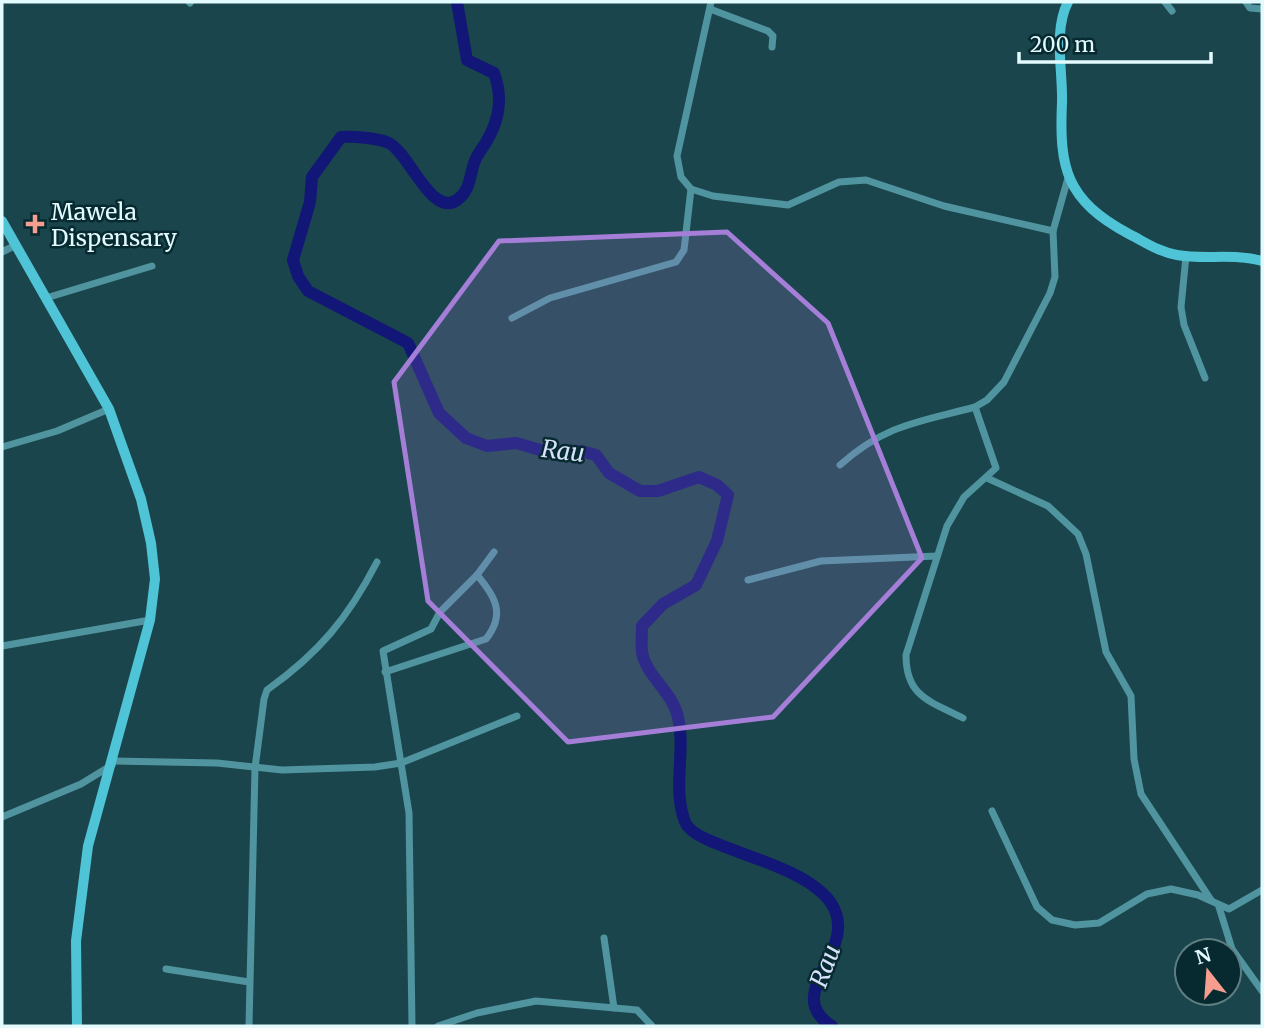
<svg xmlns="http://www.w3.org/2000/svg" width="1264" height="1028" viewBox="0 0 1264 1028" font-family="Merriweather,serif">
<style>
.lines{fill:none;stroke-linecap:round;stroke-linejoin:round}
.river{stroke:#111677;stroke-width:12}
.street{stroke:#50949f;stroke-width:7}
.secondary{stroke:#4ec4d6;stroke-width:10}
.marked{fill:#a57ed8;fill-opacity:0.2;stroke:#a57ed8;stroke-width:5;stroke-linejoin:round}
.poi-dot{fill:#f59d8f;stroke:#062a30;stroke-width:2.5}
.labels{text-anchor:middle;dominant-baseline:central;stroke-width:5;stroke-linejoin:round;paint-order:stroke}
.poi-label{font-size:23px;fill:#e3fafe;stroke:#062a30;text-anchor:start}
.water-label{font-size:24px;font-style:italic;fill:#d8e2fc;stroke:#062a30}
</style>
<rect width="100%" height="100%" fill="#1a454c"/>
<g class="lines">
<path class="river" d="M 457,2 L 467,60 L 494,73 C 505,103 497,128 479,153 C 468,168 474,188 457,200 C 432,218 409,153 389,143 C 377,138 354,136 341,137 L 312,177 L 310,202 L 293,260 L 298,276 L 308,291 L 408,343 L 439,413 L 466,438 L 487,446 L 516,443 L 558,455 L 581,451 L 596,455 L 609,473 L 640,491 L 658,491 L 699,477 L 717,485 L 728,495 L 717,541 L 696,585 L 663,604 L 642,626 C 642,634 641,644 642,652 C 646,676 672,691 678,717 C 686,752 672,787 685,822 C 695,849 800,859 831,903 C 862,950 779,993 832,1026"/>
<g class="street">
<polyline points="189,2 190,3"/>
<polyline points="711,2 677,156 681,177 691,189 713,196 788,205 839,182 866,180 944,206 1053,231"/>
<polyline points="1165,2 1172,11"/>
<polyline points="1246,2 1250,8 1262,9"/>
<polyline points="710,9 768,31 773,36 772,47"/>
<polyline points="2,252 14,246"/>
<polyline points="1186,256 1181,307 1184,325 1205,378"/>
<polyline points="46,298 152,266"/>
<polyline points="512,318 550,298 676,262 684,250 691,189"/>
<polyline points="2,447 57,431 109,409"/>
<path d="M 840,465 C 886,424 919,422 975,407 L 987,400 L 1004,382 L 1050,293 L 1055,277 L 1053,231 L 1068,178"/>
<polyline points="987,478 1048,506 1078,534 1086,554 1106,652 1131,696 1134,759 1141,794 1211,900"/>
<polyline points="748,580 821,561 937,556"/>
<polyline points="2,646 150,620"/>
<path d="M 385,672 L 486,639 C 506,614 495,596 477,575"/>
<path d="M 963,718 C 930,701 906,697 906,655 L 947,526 L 964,497 L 996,468 L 975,407"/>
<polyline points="113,761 217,763 282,770 375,767 401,763 517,716"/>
<polyline points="992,811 1037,907 1052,920 1075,925 1099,923 1147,894 1171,889 1198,895 1229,909 1262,890"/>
<polyline points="2,817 81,784 112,765"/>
<polyline points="1219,907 1232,949 1262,991"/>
<polyline points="604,938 614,1008"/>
<polyline points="166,969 249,982"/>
<path d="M 249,1026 L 255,768 L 264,699 L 267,690 C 319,653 348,618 377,562"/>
<polyline points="412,1026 409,813 383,651 431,629 440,612 477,575 494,552"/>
<polyline points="438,1026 477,1013 536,1001 637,1010 652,1026"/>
</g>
<g class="secondary">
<path d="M 1068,2 C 1053,31 1063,71 1062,102 C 1059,169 1066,200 1129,234 C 1145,242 1159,252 1177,255 C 1205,260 1234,253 1262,261"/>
<polyline points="2,221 109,409 141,499 151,543 155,579 150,620 88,846 76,941 77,1026"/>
</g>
</g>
<path class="marked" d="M 727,232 L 828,323 L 922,558 L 773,717 L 568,742 L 428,601 L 394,382 L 499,241 Z"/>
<path class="poi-dot" d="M31.5 213.5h7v7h7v7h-7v7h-7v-7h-7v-7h7z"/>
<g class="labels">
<g class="poi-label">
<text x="51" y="211">Mawela<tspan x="51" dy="26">Dispensary</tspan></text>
</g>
<g class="water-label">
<text transform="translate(563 451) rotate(7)">Rau</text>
<text transform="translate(825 966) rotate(-69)">Rau</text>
</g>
</g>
<rect width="1264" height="1028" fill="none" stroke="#e3fafe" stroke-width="7"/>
<g transform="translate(1208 972) rotate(343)"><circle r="33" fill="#062a30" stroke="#5e7d82" stroke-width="2"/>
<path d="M0-5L12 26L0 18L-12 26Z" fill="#f59d8f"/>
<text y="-10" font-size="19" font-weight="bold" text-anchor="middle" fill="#e3fafe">N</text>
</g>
<path d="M1019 52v10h192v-10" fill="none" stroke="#e3fafe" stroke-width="3.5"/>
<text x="1030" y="52" font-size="21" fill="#e3fafe" stroke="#062a30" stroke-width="5" paint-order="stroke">200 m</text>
</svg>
